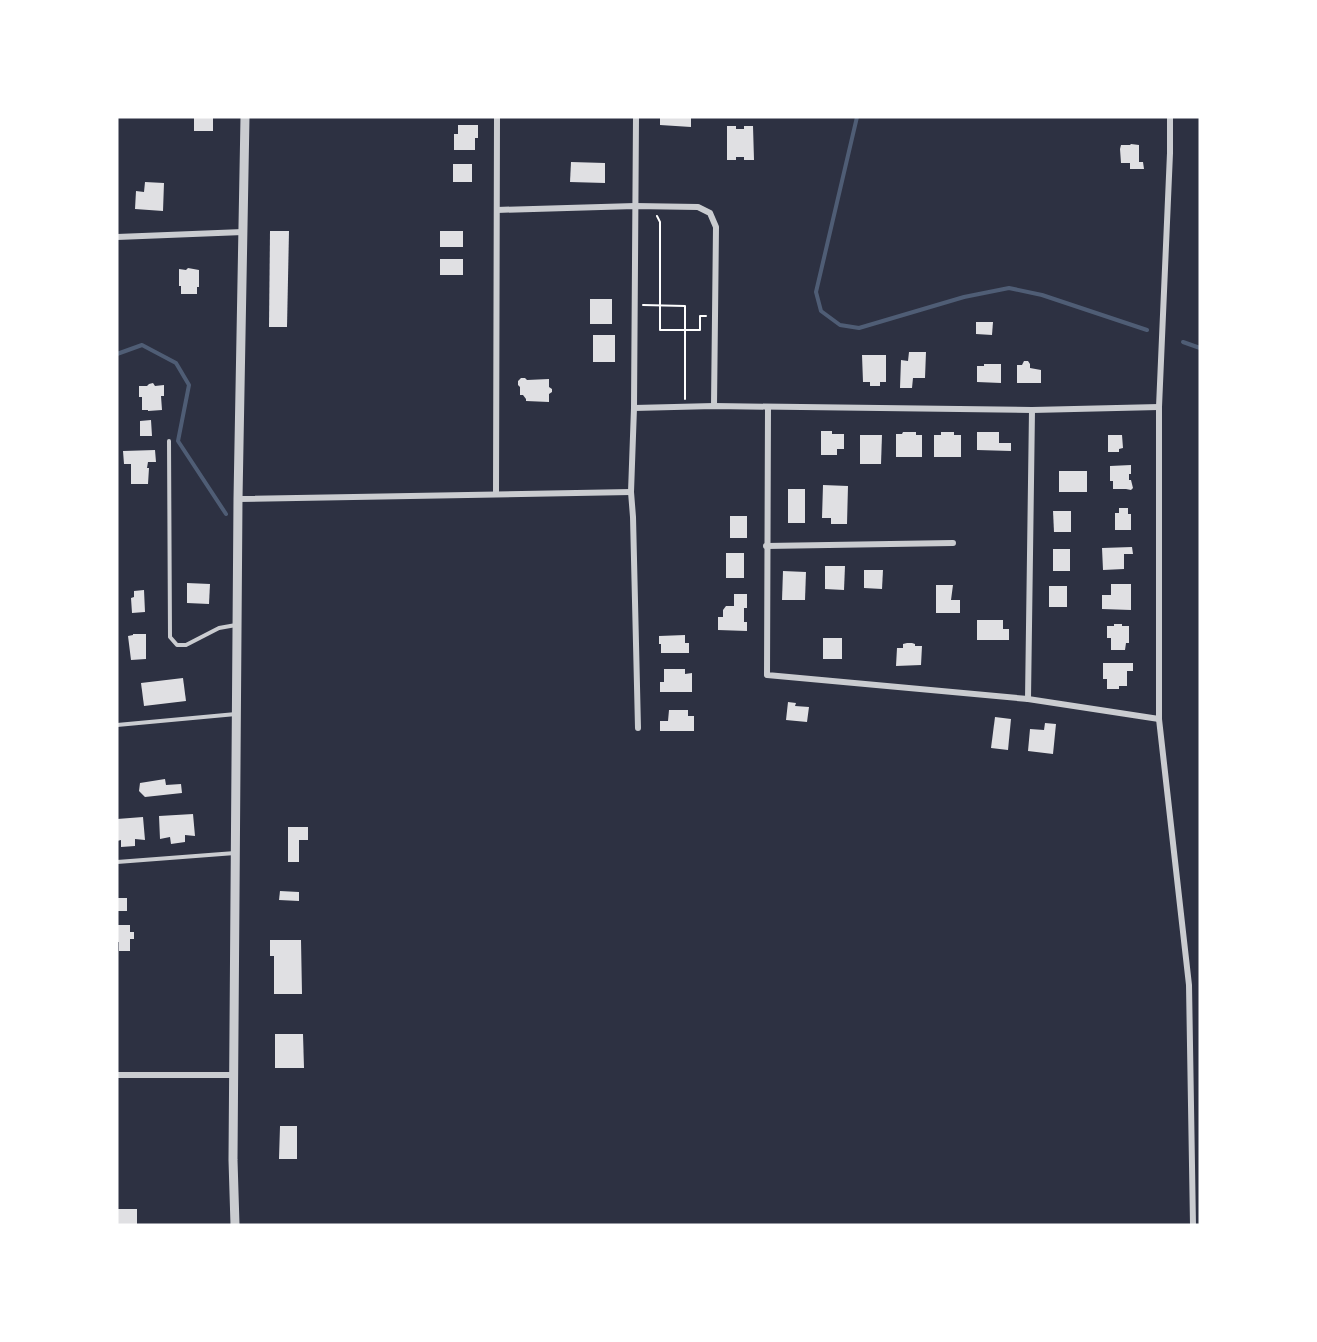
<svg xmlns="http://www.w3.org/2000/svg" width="1317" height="1342" viewBox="0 0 1317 1342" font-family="'Space Grotesk',sans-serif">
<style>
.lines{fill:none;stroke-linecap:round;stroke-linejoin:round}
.stream{stroke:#4f5d75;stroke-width:4}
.building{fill:#e0e0e3}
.path{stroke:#fff;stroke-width:2}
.service{stroke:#caccd0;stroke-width:4}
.minor{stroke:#caccd0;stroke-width:6}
.tertiary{stroke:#caccd0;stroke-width:9}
</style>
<rect width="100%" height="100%" fill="#2d3142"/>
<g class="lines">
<g class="stream">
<polyline points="857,117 816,292 821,311 840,325 859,328 964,297 1009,288 1042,295 1147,330"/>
<polyline points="1183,342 1200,348"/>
<polyline points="117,354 142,345 176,363 189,385 178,441 226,514"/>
</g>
</g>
<g class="building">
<rect x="194" y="117" width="19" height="14"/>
<polygon points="660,117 691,117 691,127 660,125"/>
<polygon points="458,125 478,125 478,138 475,138 475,150 454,150 454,134 458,134"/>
<polygon points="727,126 736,126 736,129 744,129 744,126 753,126 754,160 744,160 744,157 736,157 736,160 727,160"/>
<polygon points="1131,144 1139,145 1139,162 1143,162 1144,169 1130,169 1130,163 1121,163 1120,149 1121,145 1130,145"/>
<polygon points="571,162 605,163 605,183 570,182"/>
<rect x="453" y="164" width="19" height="18"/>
<polygon points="145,182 164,183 163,211 135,209 136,191 144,192"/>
<polygon points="270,231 289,231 287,327 269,327"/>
<rect x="440" y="231" width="23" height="16"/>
<rect x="440" y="259" width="23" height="16"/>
<polygon points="188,268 199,270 199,287 197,287 197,294 181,294 181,286 179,286 179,269 186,270"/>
<rect x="590" y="299" width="22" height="25"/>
<polygon points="976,322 993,322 992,335 976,334"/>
<rect x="593" y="335" width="22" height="27"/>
<polygon points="909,352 926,352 925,378 913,378 912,388 900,388 901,360 908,361"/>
<polygon points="862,355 886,355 886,382 880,382 880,386 870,386 870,382 863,382"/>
<polygon points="1024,361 1028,361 1030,364 1030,368 1041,370 1041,383 1017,383 1017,365 1022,365"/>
<polygon points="984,364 1001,364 1001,383 977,382 977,366 984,366"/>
<polygon points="521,378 525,378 527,380 549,379 549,387 552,389 552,392 549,394 549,402 526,401 526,399 523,395 520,395 520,387 518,385 518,381"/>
<polygon points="153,383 155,386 164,385 164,396 161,396 162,410 148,411 148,410 142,410 142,397 139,397 139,386 147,386 149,384"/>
<polygon points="151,420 152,436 140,436 140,421"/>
<polygon points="821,431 832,431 832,434 844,434 844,449 837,449 837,455 821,455"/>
<polygon points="903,432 916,432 916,435 922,435 922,457 896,457 896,434 902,434"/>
<polygon points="941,432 954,432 954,435 961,435 961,457 934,457 934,435 941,435"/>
<polygon points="977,432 999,432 999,443 1011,443 1011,451 977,450"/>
<polygon points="860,435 882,435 881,464 860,464"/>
<polygon points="1108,435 1122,435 1123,448 1119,449 1119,452 1108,452"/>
<polygon points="155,450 156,462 148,462 147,468 149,468 148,484 131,484 131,464 124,464 123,451"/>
<polygon points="1131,465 1131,474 1129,474 1129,480 1131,480 1133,488 1131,490 1126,489 1113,489 1113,481 1110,481 1110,466"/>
<rect x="1059" y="471" width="28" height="21"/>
<polygon points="823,485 848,486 847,524 831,524 831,518 822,518"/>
<rect x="788" y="489" width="17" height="34"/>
<polygon points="1119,508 1128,508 1128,514 1131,514 1131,530 1115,530 1115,513 1119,513"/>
<polygon points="1053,511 1071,511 1071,532 1054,532"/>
<rect x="730" y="516" width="17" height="22"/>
<polygon points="1132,547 1133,554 1124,554 1124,569 1103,570 1102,548"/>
<rect x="1053" y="549" width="17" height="22"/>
<rect x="726" y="553" width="18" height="25"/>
<polygon points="825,566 845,566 844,590 825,589"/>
<polygon points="864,570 883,570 882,589 864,588"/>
<polygon points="783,571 806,572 805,600 782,600"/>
<polygon points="187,583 210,584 209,604 187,603"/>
<polygon points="1111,584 1131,584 1131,610 1102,609 1102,595 1111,595"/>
<polygon points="936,585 953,585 951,600 960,600 960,613 936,613"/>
<rect x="1049" y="586" width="18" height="21"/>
<polygon points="144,590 145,612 132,613 131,598 134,597 134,591"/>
<polygon points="734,594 747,594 747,608 744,608 744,622 747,622 747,631 718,630 718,617 723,617 723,610 726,606 734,606"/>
<polygon points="977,620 1003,620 1003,629 1009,629 1009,640 977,640"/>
<polygon points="1114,624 1122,624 1122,626 1129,626 1129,643 1126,643 1125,650 1111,650 1111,638 1107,638 1107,626 1114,626"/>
<polygon points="133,634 146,634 146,659 131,660 128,636 133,635"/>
<polygon points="685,635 685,643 689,643 689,653 661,653 661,644 659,644 659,636"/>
<rect x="823" y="638" width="19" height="21"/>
<polygon points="907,643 912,643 915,644 915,646 922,646 921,665 896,666 897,648 903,648 903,644"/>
<polygon points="1103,663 1133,663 1133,671 1127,671 1127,686 1119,686 1119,689 1107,689 1107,679 1103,679"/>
<polygon points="664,669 685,669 685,674 692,673 692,692 660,692 660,682 664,682"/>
<polygon points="183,678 186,701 144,706 141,683"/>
<polygon points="788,702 796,703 795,706 809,707 807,722 786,720"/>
<polygon points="669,710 688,710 688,716 694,716 694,731 660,731 660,721 668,721"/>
<polygon points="995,717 1011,719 1008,750 991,748"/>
<polygon points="1045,723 1056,724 1053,754 1028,751 1030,729 1044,730"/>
<polygon points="165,779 166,785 181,784 182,793 145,797 139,791 140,783"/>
<polygon points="193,814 195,836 185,835 185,842 171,844 170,837 160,839 159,816"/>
<polygon points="143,817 145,840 135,839 135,846 121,847 121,840 117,841 117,819"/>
<polygon points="288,827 308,827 308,840 299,840 299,862 288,862"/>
<polygon points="280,891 299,892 299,901 279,900"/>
<rect x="117" y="898" width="10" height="13"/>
<polygon points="117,925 130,925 130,932 134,932 134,939 130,939 130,951 119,951 119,942 117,942"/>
<polygon points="270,940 301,940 302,994 274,994 274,956 270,956"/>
<polygon points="275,1034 303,1034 304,1068 275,1068"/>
<polygon points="280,1126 297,1126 297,1159 279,1159"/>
<rect x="117" y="1209" width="20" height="16"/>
</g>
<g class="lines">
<g class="path">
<polyline points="657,216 660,222 660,330 700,330 700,316 706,316"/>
<polyline points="643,305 685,306 685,399"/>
</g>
<g class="service">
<polyline points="169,441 170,637 177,645 186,645 219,628 236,625"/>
<polyline points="117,725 236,714"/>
<polyline points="117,862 235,853"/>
</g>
<g class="minor">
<polyline points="636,117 634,408 631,492 633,517 638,728"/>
<polyline points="1170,117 1170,153 1159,407 1159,719 1189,985 1193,1225"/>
<polyline points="497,210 635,206 698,207 710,213 716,227 714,406"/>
<polyline points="117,237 243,232"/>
<polyline points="634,408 714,406 1032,410 1159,407"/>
<polyline points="768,408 767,675 1028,699 1159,719"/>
<polyline points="496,494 497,117"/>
<polyline points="238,499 631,492"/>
<polyline points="766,546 953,543"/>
<polyline points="1028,699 1032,410"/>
<polyline points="117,1075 234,1075"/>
</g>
<polyline class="tertiary" points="235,1225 233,1160 238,499 245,117"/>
</g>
<rect width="1317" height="1342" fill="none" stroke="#ffffff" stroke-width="237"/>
</svg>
